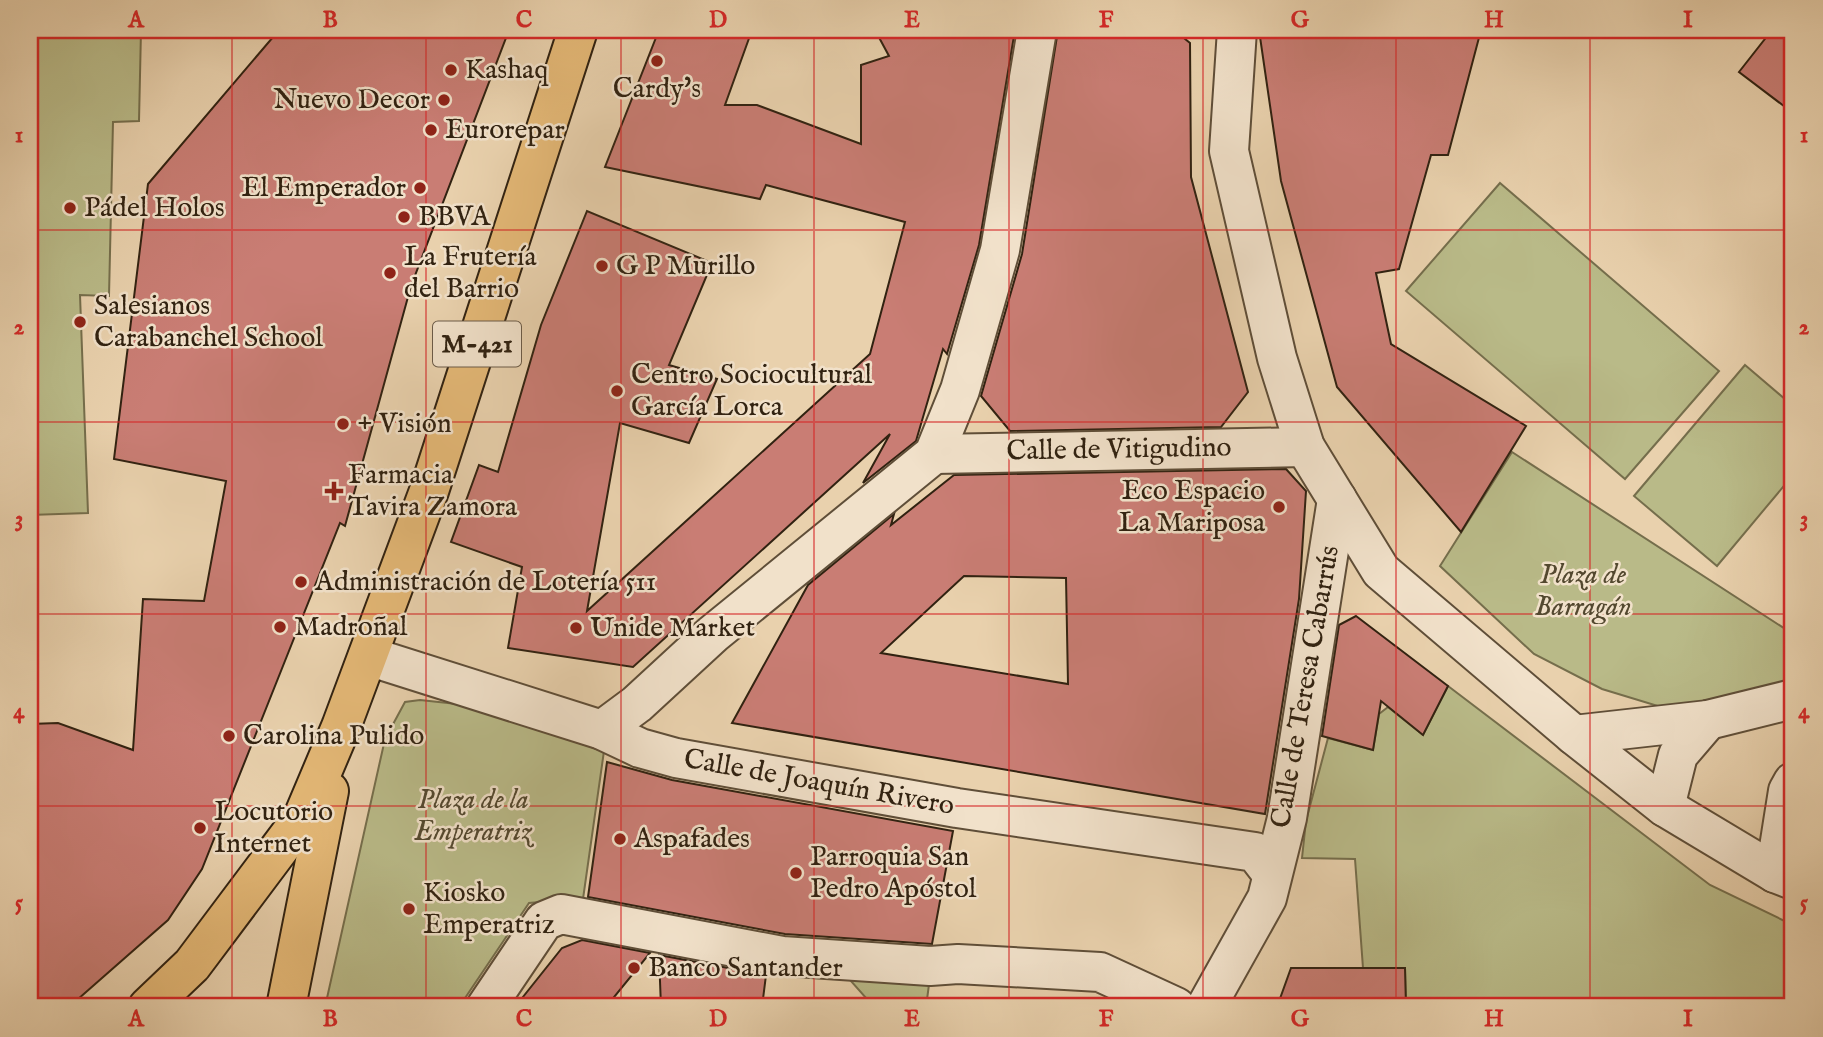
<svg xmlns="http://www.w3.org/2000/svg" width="1823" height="1037" viewBox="0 0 1823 1037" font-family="'IM FELL English',serif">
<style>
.green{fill:#b9ba88;stroke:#756e4c;stroke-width:2}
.building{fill:#c97d74;stroke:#312211;stroke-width:2;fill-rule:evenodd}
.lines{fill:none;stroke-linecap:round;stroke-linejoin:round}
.minor-casing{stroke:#5f4e38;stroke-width:42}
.major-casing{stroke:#312211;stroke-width:42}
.minor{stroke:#f1e1ca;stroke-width:38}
.major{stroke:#e4b876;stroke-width:38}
.grid{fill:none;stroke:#d62828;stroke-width:2;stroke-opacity:0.55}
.poi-dot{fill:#8f2418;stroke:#f1e1ca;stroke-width:2.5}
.labels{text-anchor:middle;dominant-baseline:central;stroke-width:5;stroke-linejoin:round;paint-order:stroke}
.shield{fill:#f1e1ca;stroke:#6b5b48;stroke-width:2}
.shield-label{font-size:26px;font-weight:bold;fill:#312211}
.poi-label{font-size:28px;fill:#312211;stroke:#f1e1ca;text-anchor:start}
.street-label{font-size:28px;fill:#312211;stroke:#f1e1ca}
.park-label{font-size:28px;font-style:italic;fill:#53482f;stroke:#f1e1ca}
.neatline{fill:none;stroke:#d62828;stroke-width:2.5}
.grid-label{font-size:23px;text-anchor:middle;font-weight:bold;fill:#d62828}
</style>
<rect width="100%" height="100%" fill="#e9d1ad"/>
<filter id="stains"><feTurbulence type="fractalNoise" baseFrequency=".00286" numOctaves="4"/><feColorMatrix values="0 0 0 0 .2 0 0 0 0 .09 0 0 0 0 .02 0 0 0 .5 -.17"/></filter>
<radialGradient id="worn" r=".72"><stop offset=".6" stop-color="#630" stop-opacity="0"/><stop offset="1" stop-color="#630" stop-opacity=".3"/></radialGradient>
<g class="green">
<polygon points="30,30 141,30 139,121 113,122 109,296 80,295 88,513 30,515"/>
<polygon points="1500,183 1719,371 1625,479 1406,291"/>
<polygon points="1745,365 1793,406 1793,475 1717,566 1634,496"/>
<polygon points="1512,452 1793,634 1793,699 1661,707 1602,689 1534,654 1440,566"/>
<polygon points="1448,686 1710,885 1793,925 1793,1007 1406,1007 1405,968 1363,968 1355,859 1302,858 1306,821 1328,738 1373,750 1379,714 1388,707 1423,735"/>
<polygon points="420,700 457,704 604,751 582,906 552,901 529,903 459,1007 325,1007 385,739 405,702"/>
<polygon points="930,977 926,1007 874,1007 850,980"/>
</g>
<g class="building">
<polygon points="279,30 509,30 411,286 345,526 340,523 202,869 168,920 69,1007 30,1007 30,724 58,723 133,750 143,599 204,601 226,481 114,459 148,184"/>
<polygon points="659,30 752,30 725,105 757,105 861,144 861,65 889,56 875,30 1015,30 979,245 947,354 943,349 916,441 863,483 890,434 633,667 508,648 522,567 451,542 479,465 498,472 541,325 587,211 712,263 669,365 717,379 689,443 620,423 587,611 870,354 905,222 766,185 760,199 605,167"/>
<polygon points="1058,30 1174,30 1190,43 1191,177 1248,392 1221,427 1010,431 981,396 1022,254"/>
<polygon points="1259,30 1481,30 1448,155 1431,155 1399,269 1376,273 1391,344 1526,426 1461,532 1337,387 1281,181"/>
<polygon points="1772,30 1793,30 1793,113 1739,72"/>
<path d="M 1286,469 L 1306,491 L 1299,599 L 1265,814 L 732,723 L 808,585 L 894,514 L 891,525 L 954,475 ZM 964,576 L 1066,578 L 1068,684 L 881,653 Z"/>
<polygon points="1356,616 1448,686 1423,735 1381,701 1373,750 1322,736 1339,625"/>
<polygon points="607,762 672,780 953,831 932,944 785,934 588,897"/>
<polygon points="582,940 650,953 606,1007 515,1007 562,948"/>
<polygon points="659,955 766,975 762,1007 661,1007"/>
<polygon points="1291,968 1405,968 1406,1007 1277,1007"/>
</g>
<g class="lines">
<defs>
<g id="minor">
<polyline points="1237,30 1229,151 1277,358 1305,447 1381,571 1574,735 1665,807 1775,873 1793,880"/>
<polyline points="934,454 1305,447"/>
<polyline points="368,656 602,730 640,748 676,758 957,808 1255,852 1272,874"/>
<polyline points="602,730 637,704 713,634 934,454 960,390 1000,250 1037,30"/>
<polyline points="1574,735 1708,720 1793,699"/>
<polyline points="1665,807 1678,755 1708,720"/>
<polyline points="1775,873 1788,791 1793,782"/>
<polyline points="486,1007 544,921 561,914 782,956 930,966 958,964 1100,972 1176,1007"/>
<polyline points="1206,1007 1267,898 1287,818 1337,499"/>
</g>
<g id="major">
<polyline points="148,1007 192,965 303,817 341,727 429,491 578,30"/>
<polyline points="286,1007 329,791"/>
</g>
</defs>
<use href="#minor" class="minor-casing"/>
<use href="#major" class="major-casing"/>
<use href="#minor" class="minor"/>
<use href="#major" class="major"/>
</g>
<path class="grid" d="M 232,30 L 232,1007M 426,30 L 426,1007M 621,30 L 621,1007M 814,30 L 814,1007M 1009,30 L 1009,1007M 1203,30 L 1203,1007M 1396,30 L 1396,1007M 1590,30 L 1590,1007M 30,230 L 1793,230M 30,422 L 1793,422M 30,614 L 1793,614M 30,806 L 1793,806"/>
<g class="poi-dot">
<circle cx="657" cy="61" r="7"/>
<circle cx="451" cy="70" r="7"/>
<circle cx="444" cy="100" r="7"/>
<circle cx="431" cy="130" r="7"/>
<circle cx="420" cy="188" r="7"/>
<circle cx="70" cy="208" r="7"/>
<circle cx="404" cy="217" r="7"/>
<circle cx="602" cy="266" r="7"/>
<circle cx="390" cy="273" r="7"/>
<circle cx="80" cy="322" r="7"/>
<circle cx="617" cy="391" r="7"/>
<circle cx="343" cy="424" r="7"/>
<path d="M330.5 480.5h7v7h7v7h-7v7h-7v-7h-7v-7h7z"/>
<circle cx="1279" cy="507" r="7"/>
<circle cx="301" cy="582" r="7"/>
<circle cx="280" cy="627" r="7"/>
<circle cx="576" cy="628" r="7"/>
<circle cx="229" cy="736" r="7"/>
<circle cx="200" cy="828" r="7"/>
<circle cx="620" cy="839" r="7"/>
<circle cx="796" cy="873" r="7"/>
<circle cx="409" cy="909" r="7"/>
<circle cx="634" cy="968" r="7"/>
</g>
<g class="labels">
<rect class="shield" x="433" y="321.5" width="88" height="45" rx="5"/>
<g class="shield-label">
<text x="477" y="344">M-421</text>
</g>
<g class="poi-label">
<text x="465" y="70">Kashaq</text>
<text x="657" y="89" text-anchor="middle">Cardy's</text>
<text x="430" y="100" text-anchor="end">Nuevo Decor</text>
<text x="445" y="130">Eurorepar</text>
<text x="406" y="188" text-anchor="end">El Emperador</text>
<text x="84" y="208">Pádel Holos</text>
<text x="418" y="217">BBVA</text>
<text x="404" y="257">La Frutería<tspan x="404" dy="32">del Barrio</tspan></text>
<text x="616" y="266">G P Murillo</text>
<text x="94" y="306">Salesianos<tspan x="94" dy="32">Carabanchel School</tspan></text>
<text x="631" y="375">Centro Sociocultural<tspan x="631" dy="32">García Lorca</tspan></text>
<text x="357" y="424">+ Visión</text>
<text x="348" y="475">Farmacia<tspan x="348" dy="32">Tavira Zamora</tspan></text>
<text x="1265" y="491" text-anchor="end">Eco Espacio<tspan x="1265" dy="32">La Mariposa</tspan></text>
<text x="315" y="582">Administración de Lotería 511</text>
<text x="294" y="627">Madroñal</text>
<text x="590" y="628">Unide Market</text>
<text x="243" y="736">Carolina Pulido</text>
<text x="214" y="812">Locutorio<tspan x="214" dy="32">Internet</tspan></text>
<text x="634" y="839">Aspafades</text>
<text x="810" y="857">Parroquia San<tspan x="810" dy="32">Pedro Apóstol</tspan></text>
<text x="423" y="893">Kiosko<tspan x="423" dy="32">Emperatriz</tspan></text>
<text x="648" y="968">Banco Santander</text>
</g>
<g class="street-label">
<text transform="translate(1119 450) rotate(-1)">Calle de Vitigudino</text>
<text transform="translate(1306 687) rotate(-80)">Calle de Teresa Cabarrús</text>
<text transform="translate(819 783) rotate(10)">Calle de Joaquín Rivero</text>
</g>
<g class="park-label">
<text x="1583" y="575">Plaza de<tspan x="1583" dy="32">Barragán</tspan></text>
<text x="473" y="800">Plaza de la<tspan x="473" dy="32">Emperatriz</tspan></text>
</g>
</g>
<rect width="1823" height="1037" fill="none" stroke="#e9d1ad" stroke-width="77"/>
<rect x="38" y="38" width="1746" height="960" class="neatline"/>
<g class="grid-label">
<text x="136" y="27">A</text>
<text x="330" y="27">B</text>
<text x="524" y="27">C</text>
<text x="718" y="27">D</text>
<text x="912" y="27">E</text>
<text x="1106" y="27">F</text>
<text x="1300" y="27">G</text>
<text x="1494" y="27">H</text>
<text x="1688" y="27">I</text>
<text x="19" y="142">1</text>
<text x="1804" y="142">1</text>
<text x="19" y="334">2</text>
<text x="1804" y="334">2</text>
<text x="19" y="526">3</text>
<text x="1804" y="526">3</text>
<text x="19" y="718">4</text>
<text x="1804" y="718">4</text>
<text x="19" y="910">5</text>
<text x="1804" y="910">5</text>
<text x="136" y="1026">A</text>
<text x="330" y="1026">B</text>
<text x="524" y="1026">C</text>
<text x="718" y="1026">D</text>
<text x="912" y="1026">E</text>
<text x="1106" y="1026">F</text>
<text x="1300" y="1026">G</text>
<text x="1494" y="1026">H</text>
<text x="1688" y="1026">I</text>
</g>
<rect width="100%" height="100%" filter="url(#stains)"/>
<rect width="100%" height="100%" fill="url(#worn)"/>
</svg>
